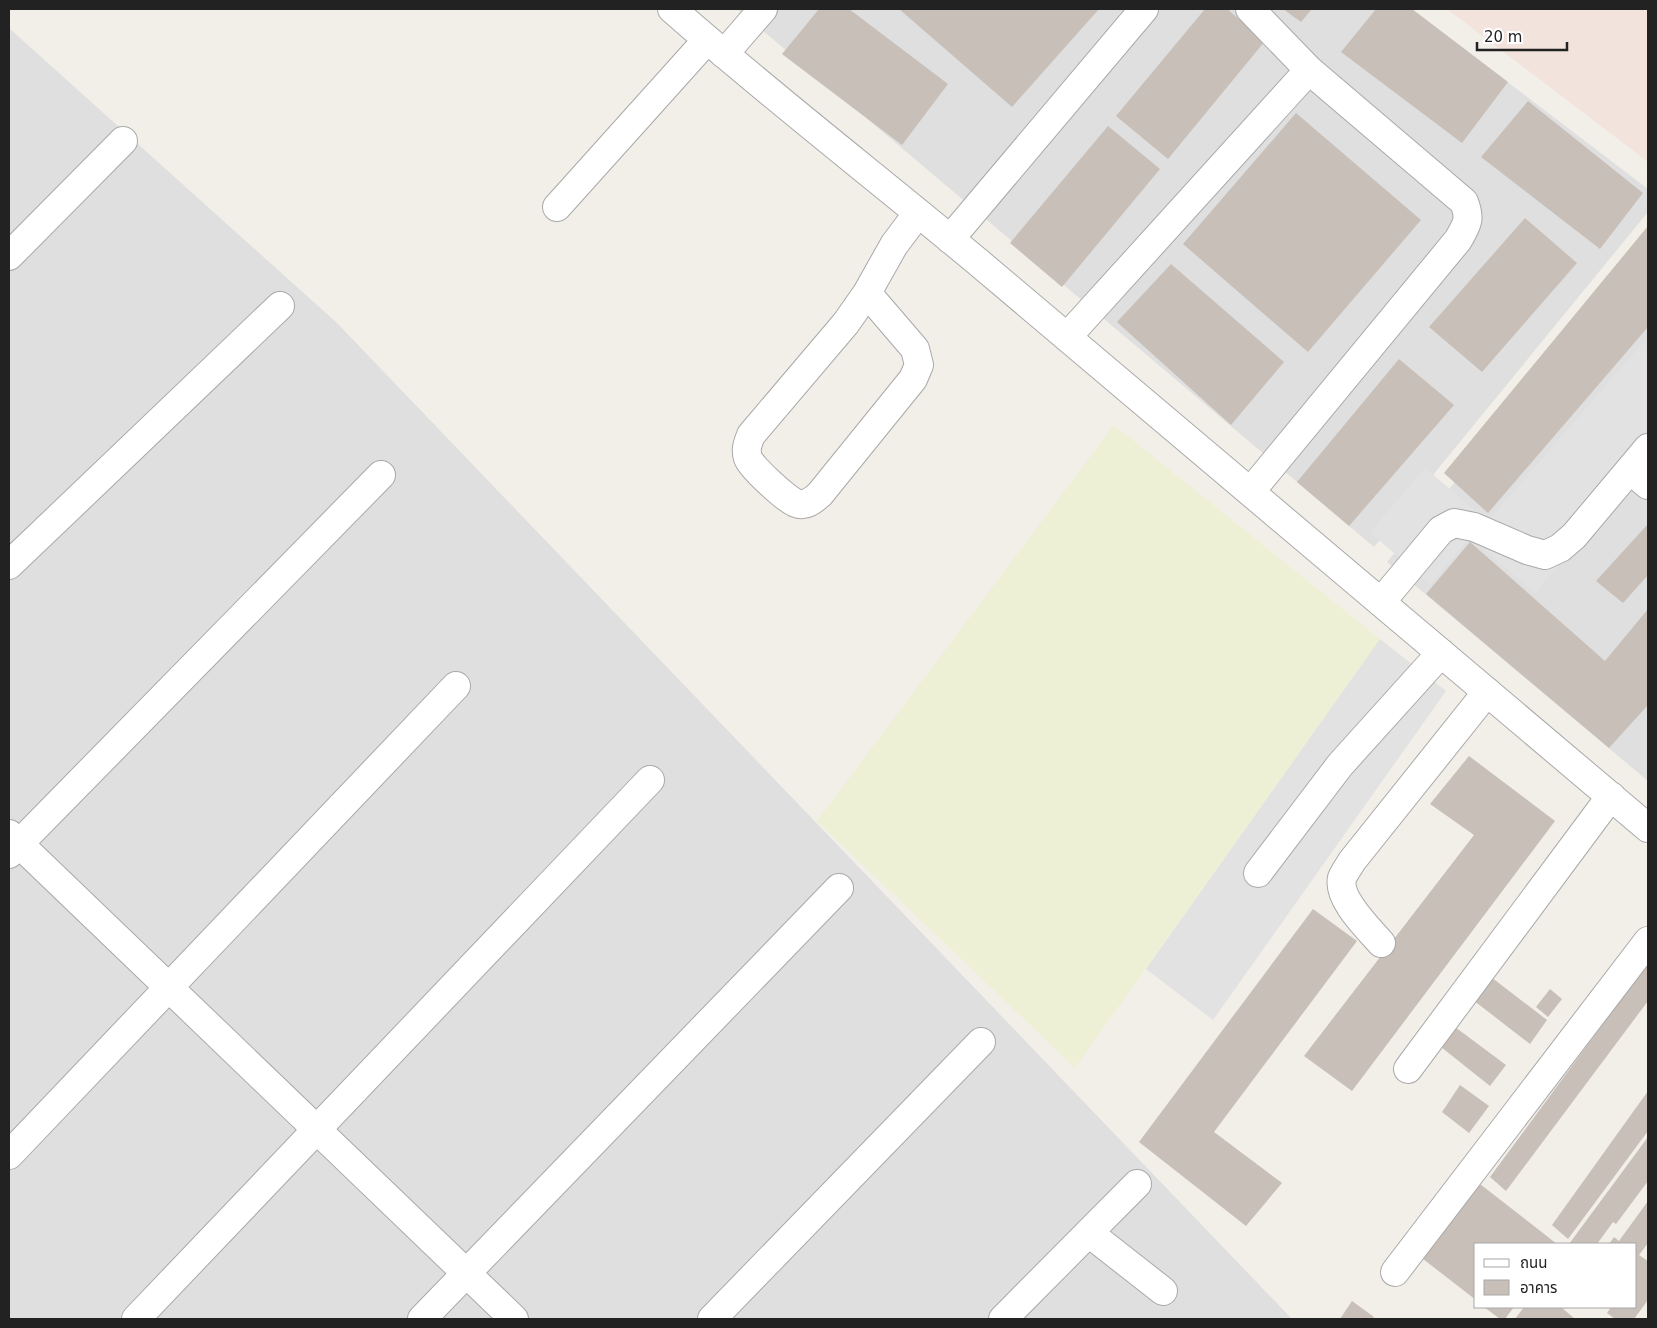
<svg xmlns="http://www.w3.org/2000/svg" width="1657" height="1328" viewBox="0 0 1657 1328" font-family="'DejaVu Sans','Noto Sans Thai',sans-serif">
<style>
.residential{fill:#e0dfdf}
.military{fill:#f3e3dd}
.farmland{fill:#eef0d5}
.parking{fill:#e2e2e2}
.building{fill:#c7bfb8}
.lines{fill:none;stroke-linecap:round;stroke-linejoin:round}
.minor-casing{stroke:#a9a9a9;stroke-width:30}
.minor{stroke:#fff;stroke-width:28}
</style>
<rect width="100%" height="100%" fill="#f2efe9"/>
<g class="residential">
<polygon points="737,9 1412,9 1648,189 1648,212 1374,547"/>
<polygon points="9,28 337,323 1292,1319 9,1319"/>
<polygon points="1648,255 1648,781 1387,562"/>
</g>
<polygon class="military" points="1447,9 1648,9 1648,162"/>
<polygon class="farmland" points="1114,425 1380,639 1075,1068 817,821"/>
<g class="parking">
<polygon points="1648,337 1648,459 1535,593 1470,537 1430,585 1370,532 1425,468 1488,521"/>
<polygon points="1380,639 1446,691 1213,1020 1146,969"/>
</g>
<g class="building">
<polygon points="819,9 849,9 948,84 902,145 782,54"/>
<polygon points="899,9 1099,9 1012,107"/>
<polygon points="1205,9 1227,9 1265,41 1168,159 1116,116"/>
<polygon points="1283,9 1312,9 1301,22"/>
<polygon points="1376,9 1412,9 1508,82 1462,143 1341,52"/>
<polygon points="1528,101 1643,193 1600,249 1481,157"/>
<polygon points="1296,113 1421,220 1308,352 1183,244"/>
<polygon points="1108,126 1160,169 1062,287 1010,243"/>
<polygon points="1525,218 1577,263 1482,372 1429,327"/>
<polygon points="1648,226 1648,327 1488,513 1444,473"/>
<polygon points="1171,264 1284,362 1231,425 1117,322"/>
<polygon points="1399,359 1454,405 1349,526 1297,482"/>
<polygon points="1648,524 1648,575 1623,603 1596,581"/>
<polygon points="1470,542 1605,661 1648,609 1648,705 1609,748 1426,594"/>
<polygon points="1469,756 1555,821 1352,1091 1304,1056 1474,835 1430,804"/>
<polygon points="1313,909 1357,941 1214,1132 1282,1183 1246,1226 1139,1142"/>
<polygon points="1648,963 1648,1001 1506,1191 1490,1177"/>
<polygon points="1491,977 1547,1020 1530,1044 1473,1000"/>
<polygon points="1550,989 1562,999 1548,1017 1536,1007"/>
<polygon points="1451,1024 1506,1065 1490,1086 1436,1043"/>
<polygon points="1460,1085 1489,1106 1469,1133 1442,1112"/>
<polygon points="1648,1091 1648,1131 1568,1239 1552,1225"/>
<polygon points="1648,1137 1648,1181 1616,1224 1613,1222 1597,1244 1569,1244"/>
<polygon points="1480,1184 1557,1244 1476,1244 1476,1300 1423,1259"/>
<polygon points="1648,1201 1648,1243 1639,1255 1648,1261 1648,1300 1634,1319 1615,1319 1607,1313 1611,1307 1636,1307 1636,1244 1609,1244 1614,1237 1619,1241"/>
<polygon points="1352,1301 1374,1317 1372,1319 1340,1319"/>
<polygon points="1484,1307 1514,1307 1505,1319 1500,1319"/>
<polygon points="1524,1307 1561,1307 1575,1319 1515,1319"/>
</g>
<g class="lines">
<defs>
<g id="minor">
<path d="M 672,9 C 771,96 876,177 978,262 C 1202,450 1426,638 1648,828"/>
<path d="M 1250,9 L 1309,70 L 1464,202 C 1471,220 1467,224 1458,240 L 1251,491"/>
<polyline points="724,54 763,9"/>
<polyline points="557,207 707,40"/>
<polyline points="950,239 1144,9"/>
<polyline points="9,256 123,141"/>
<path d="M 867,293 L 915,349 L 919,365 L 913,379 L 820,494 C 813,500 806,507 796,503 C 788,501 750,466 748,458 C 745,449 748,443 751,435 L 846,323 L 867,293 L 894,245 L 918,213"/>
<polyline points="1067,337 1309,70"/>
<polyline points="1630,470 1648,485"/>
<polyline points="9,565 280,306"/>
<polyline points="1381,602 1441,530 1454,523 1474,527 1527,550 1545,555 1560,548 1574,536 1648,448"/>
<polyline points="9,834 514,1319"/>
<polyline points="9,854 381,475"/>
<polyline points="1258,873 1340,765 1441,653"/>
<path d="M 1381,943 C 1369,929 1337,899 1342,878 C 1344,873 1349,866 1352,861 L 1487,692"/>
<polyline points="1408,1069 1611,796"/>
<polyline points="9,1155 456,686"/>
<polyline points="1089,1233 1163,1291"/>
<polyline points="1395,1272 1648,941"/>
<polyline points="136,1319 650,780"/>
<polyline points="422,1319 839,888"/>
<polyline points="712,1319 981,1042"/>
<polyline points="1003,1319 1137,1184"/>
</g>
</defs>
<use href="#minor" class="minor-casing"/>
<use href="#minor" class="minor"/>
</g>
<rect width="1657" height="1328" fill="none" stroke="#222222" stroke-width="20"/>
<rect x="1474" y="1243" width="162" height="65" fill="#ffffff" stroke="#a7a7a7"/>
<rect x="1484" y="1259" width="25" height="8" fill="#ffffff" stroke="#a7a7a7"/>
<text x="1520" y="1268" font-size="15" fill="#222222">ถนน</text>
<rect x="1484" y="1280" width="25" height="15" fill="#c7bfb8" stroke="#a7a7a7"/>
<text x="1520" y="1293" font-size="15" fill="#222222">อาคาร</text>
<path d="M1477 42v8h90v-8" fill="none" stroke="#222222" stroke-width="2.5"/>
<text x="1484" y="42" font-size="15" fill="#222222" stroke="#ffffff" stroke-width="4" paint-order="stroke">20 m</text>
</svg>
